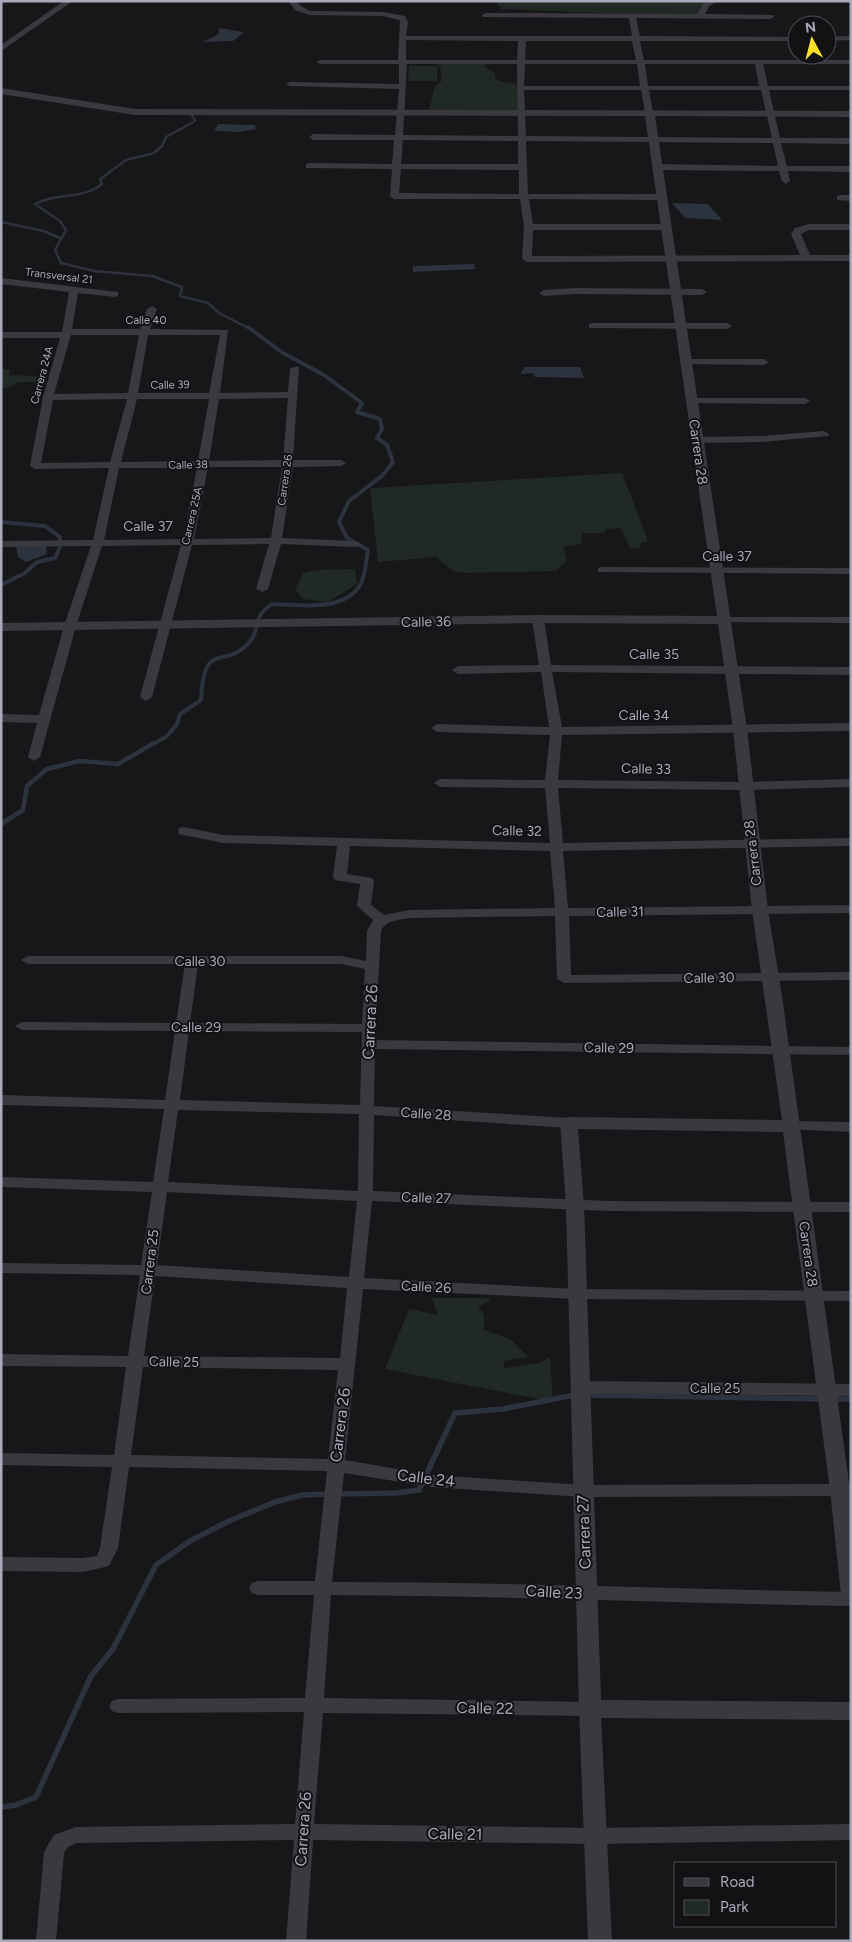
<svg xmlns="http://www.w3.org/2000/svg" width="852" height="1942" viewBox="0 0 852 1942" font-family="Figtree,sans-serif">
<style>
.green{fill:#202923}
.water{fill:#2c323e}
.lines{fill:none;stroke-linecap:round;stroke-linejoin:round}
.stream-far3{stroke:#2c323e;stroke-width:2.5}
.stream-far2{stroke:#2c323e;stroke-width:4}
.stream-far1{stroke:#2c323e;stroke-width:4.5}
.stream{stroke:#2c323e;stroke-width:5.5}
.minor{fill:#3a3940;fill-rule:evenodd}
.tertiary{fill:#3a3940;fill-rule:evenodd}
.labels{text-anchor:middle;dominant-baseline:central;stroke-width:4;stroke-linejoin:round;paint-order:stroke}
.far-street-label{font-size:11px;fill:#a8aaba;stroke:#121214}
.street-label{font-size:14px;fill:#a8aaba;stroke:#121214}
.near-street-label{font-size:16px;fill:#a8aaba;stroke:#121214}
</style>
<rect width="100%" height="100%" fill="#171719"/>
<g class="green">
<polygon points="496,1 706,1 700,17 501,9"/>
<polygon points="435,62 492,62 483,66 495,73 495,78 500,81 516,84 519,91 519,112 429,111 434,89 442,80 440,66"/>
<polygon points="409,66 437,66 437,81 408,81"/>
<polygon points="1,368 10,370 9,375 40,376 42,382 18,382 10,387 1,388"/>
<polygon points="622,473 646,535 647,542 639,543 640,548 630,548 620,528 606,529 604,533 581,533 582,544 563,547 567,561 556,571 465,573 453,571 436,557 378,562 370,488"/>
<polygon points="355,569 357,584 328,602 303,599 295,590 303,573 318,570"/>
<polygon points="432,1298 489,1298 489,1302 478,1306 484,1315 484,1330 510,1339 528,1357 503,1361 505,1368 540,1363 550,1357 553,1402 385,1369 409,1309 438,1315"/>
</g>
<g class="water">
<polygon points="219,28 244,32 233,41 203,42 219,34"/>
<polygon points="218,124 255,125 256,129 240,132 214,131"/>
<polygon points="672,203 708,204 722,220 685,218"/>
<polygon points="474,264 476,269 413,272 413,266"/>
<polygon points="525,367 580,367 584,378 535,377 533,373 520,374"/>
<polygon points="16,545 46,546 47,554 26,562 18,557"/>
</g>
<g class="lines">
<g class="stream-far3">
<path d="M 192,115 L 195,121 L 166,137 L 162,146 L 154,153 L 126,160 L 103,177 L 100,180 L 102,184 C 83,200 56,192 35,204 L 60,221 L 66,230 L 55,250 L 61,263 L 94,271 L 152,276 L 182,287 L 180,296 L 208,303 L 219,313 L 250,329"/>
<polyline points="1,222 44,231 60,238"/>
</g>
<g class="stream-far2">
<polyline points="1,522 45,526 60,537 60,547 55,558 37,562 25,573 1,585"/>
<path d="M 152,745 L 167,736 L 177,724 L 180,714 L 201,700 C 204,636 225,673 251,640 C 257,633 256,621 261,614 C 263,611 268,607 272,604 C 298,605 345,612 360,585 C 366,575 366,561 368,550 L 347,538 L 339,522 L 349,501 L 383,475 L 393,462 L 387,445 L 377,438 L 382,429 L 380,419 L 357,412 L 362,403 L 324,375 L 283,353 L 248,327"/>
</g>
<polyline class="stream-far1" points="1,824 23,810 27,786 47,769 79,761 118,764 154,743"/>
<g class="stream">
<polyline points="586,1395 823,1399"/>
<polyline points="833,1399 851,1399"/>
<polyline points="336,1494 396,1493 419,1490 455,1413 503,1409 575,1395"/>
<polyline points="1,1807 16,1805 36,1797 91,1676 113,1649 156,1565 190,1541 229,1521 275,1502 302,1495 329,1494"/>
</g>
<g class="minor">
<polygon points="64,1 73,1 1,51 1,45"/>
<path d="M 288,1 L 296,1 L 301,6 L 310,11 L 383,12 L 405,16 L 408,22 L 406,36 L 632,36 L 629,18 L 483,17 L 482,15 L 486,13 L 698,14 L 703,3 L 717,1 L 709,6 L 705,14 L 773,15 L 774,17 L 770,19 L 636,18 L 640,36 L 797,37 L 797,41 L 640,41 L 644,60 L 851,60 L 851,64 L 763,64 L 768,86 L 851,86 L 851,90 L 769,90 L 780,138 L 851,138 L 851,144 L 781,143 L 787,166 L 851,166 L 851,172 L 788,171 L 790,181 L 786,184 L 782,181 L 779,171 L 656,170 L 652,167 L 656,164 L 778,166 L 773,143 L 526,141 L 528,194 L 661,194 L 665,197 L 661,200 L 529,199 L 533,224 L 665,224 L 670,227 L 665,230 L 533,230 L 532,256 L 800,255 L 791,234 L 795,228 L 809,224 L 851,224 L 851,230 L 809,230 L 801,234 L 810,255 L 851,255 L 851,261 L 527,262 L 522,259 L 524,227 L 520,199 L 394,199 L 390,196 L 392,169 L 306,168 L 306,164 L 309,163 L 392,164 L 394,140 L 313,140 L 309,137 L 313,134 L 395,135 L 399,89 L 290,86 L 286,84 L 290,82 L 399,84 L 399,64 L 320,64 L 316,62 L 320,60 L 398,60 L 400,22 L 399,20 L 383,16 L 309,15 L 295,10 ZM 406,40 L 518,41 L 517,60 L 406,60 ZM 526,41 L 632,41 L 636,60 L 525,60 ZM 407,64 L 517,64 L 518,136 L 403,135 ZM 525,64 L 637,64 L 640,86 L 524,86 ZM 645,64 L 755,64 L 759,86 L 648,86 ZM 524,90 L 641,90 L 645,112 L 649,115 L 653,112 L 649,90 L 761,90 L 772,138 L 526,136 ZM 403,140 L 518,141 L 518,164 L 401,164 ZM 401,169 L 519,170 L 519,194 L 399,193 Z"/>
<polygon points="851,36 851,40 827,41 827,37"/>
<polygon points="840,195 851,195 851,201 837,200 837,196"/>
<path d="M 1,278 L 118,292 L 118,296 L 115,297 L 78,293 L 72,329 L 140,329 L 147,309 L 152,306 L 157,309 L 150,329 L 228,330 L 220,393 L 288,392 L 290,368 L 299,366 L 293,460 L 341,460 L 346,463 L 341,466 L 293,467 L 282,538 L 355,541 L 361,544 L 355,547 L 281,544 L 268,589 L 262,592 L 256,589 L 269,544 L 192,545 L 152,697 L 146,701 L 140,697 L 181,545 L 102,546 L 76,626 L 40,757 L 34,761 L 28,757 L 37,723 L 1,722 L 1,714 L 39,715 L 64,626 L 91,546 L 1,547 L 1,541 L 93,540 L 109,468 L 35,469 L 30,466 L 43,397 L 60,338 L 1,338 L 1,332 L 62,332 L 69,292 L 1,284 ZM 71,335 L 139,335 L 128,393 L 54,394 ZM 148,335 L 220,335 L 209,393 L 138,393 ZM 288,398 L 283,460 L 209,461 L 219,399 ZM 127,399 L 110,462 L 41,463 L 53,400 ZM 137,399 L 209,399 L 198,461 L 121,462 ZM 208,467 L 282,467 L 271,538 L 194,539 ZM 119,468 L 197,468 L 183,539 L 104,540 Z"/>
<polygon points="575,288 702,289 707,292 702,295 575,294 544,296 539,293 544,290"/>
<polygon points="592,323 727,323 732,326 727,329 589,328 589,324"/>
<polygon points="685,359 764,359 769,362 764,365 681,364 680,362"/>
<polygon points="690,398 805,398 810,401 805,404 686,403 686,399"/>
<polygon points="824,431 829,434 828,436 762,442 696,443 691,440 696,437 762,436"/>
<polygon points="602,567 851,568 851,574 598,572 598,568"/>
<path d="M 538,616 L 544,619 L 551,665 L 851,667 L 851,675 L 552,672 L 562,727 L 851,723 L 851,731 L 562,735 L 558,780 L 746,782 L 851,779 L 851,787 L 746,790 L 558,788 L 563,843 L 851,838 L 851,846 L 563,851 L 568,908 L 851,905 L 851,913 L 569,916 L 571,975 L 851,972 L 851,980 L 564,983 L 557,979 L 555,916 L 410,918 C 399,920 386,920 381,931 L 375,1040 L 851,1047 L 851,1055 L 375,1049 L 374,1106 L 569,1118 L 576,1123 L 569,1128 L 374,1115 L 373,1191 L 608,1201 L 851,1202 L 851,1212 L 608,1211 L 372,1201 L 364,1278 L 577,1289 L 851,1291 L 851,1301 L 577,1299 L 363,1289 L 345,1460 L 432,1475 L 583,1485 L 851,1484 L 851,1496 L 583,1497 L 432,1487 L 344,1473 L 332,1582 C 505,1582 678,1589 851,1592 L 851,1606 C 678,1603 505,1596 331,1595 L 324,1698 L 590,1702 L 596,1704 L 599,1709 L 596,1714 L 590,1716 L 323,1713 L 314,1824 L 595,1828 L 851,1824 L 851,1840 L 595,1844 L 313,1840 L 306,1941 L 286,1941 L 294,1840 L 77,1843 L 68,1847 L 64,1853 L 56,1941 L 36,1941 L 44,1852 L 54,1835 L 76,1827 L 295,1824 L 304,1712 L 118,1713 L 112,1711 L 109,1706 L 112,1701 L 118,1699 L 305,1698 L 314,1595 L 258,1595 L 252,1593 L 249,1588 L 252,1583 L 258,1581 L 315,1581 L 327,1471 L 129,1467 L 118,1548 L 109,1566 L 83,1572 L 1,1571 L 1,1557 L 83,1558 L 97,1556 L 100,1548 L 112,1467 L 1,1465 L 1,1453 L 114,1455 L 126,1367 L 1,1366 L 1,1354 L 128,1356 L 140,1275 L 1,1273 L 1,1263 L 141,1265 L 152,1192 L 1,1187 L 1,1177 L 153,1182 L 164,1109 L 1,1105 L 1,1095 L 165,1100 L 175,1031 L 22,1030 L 15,1026 L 22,1022 L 176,1023 L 185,964 L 28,964 L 21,960 L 28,956 L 341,956 L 366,961 L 367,931 L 373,920 L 357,906 L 360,884 L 335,880 L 333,877 L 337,846 L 223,843 L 179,834 L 178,831 L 179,828 L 184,827 L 223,835 L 550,843 L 545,788 L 440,787 L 434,783 L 440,779 L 545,780 L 550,735 L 437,732 L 431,728 L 437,724 L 549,727 L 541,672 L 458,674 L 452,670 L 458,666 L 539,665 L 532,619 ZM 350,846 L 550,851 L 555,908 L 410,910 L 384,915 L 371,905 L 374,881 L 372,878 L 347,874 ZM 198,964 L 341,964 L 365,969 L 362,1024 L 190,1023 ZM 189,1031 L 362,1032 L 360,1105 L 180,1100 ZM 178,1110 L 359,1114 L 358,1191 L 168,1182 ZM 167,1192 L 357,1201 L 349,1277 L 157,1265 ZM 155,1276 L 347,1288 L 340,1358 L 144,1356 ZM 143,1367 L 338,1370 L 328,1459 L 131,1455 Z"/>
<polygon points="722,617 851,617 851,623 718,622 716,620"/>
<polygon points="790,1121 851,1122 851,1132 785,1129 783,1126 785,1123"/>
<polygon points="580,1381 851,1384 851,1396 580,1393 574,1391 572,1387 574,1383"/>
</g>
<polygon class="tertiary" points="1,88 135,109 851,111 851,117 655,116 747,729 768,910 782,996 850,1490 851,1603 844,1601 841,1595 830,1490 783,1132 578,1129 584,1205 601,1700 851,1702 851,1720 601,1718 612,1941 588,1941 579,1709 566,1205 560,1123 563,1119 569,1117 782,1120 752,910 733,729 718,624 538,623 1,631 1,623 538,615 717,616 645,116 135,115 1,94"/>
</g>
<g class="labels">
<g class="far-street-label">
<text transform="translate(59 276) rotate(7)">Transversal 21</text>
<text x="146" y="320">Calle 40</text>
<text transform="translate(42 375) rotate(-75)">Carrera 24A</text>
<text transform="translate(170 385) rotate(-1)">Calle 39</text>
<text transform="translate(188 465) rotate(-1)">Calle 38</text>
<text transform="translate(285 480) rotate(-82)">Carrera 26</text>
<text transform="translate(192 516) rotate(-77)">Carrera 25A</text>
</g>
<g class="street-label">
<text transform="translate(698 452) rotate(82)">Carrera 28</text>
<text x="148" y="526">Calle 37</text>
<text x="727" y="556">Calle 37</text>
<text transform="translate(426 622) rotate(-1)">Calle 36</text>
<text x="654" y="654">Calle 35</text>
<text x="644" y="715">Calle 34</text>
<text transform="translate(646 769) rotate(1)">Calle 33</text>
<text transform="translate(517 831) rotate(1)">Calle 32</text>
<text transform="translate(753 853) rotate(-97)">Carrera 28</text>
<text transform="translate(620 912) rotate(-1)">Calle 31</text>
<text x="200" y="961">Calle 30</text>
<text transform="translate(709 978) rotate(-1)">Calle 30</text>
<text x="196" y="1027">Calle 29</text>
<text transform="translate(609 1048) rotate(1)">Calle 29</text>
<text transform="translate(426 1114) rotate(4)">Calle 28</text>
<text transform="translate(426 1198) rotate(2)">Calle 27</text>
<text transform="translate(808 1254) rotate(82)">Carrera 28</text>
<text transform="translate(150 1262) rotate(-83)">Carrera 25</text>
<text transform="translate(426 1287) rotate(3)">Calle 26</text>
<text transform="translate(174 1362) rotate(1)">Calle 25</text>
<text x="715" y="1388">Calle 25</text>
</g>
<g class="near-street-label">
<text transform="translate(370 1022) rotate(-87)">Carrera 26</text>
<text transform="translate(340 1425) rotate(-83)">Carrera 26</text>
<text transform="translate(426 1478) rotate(7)">Calle 24</text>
<text transform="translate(584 1532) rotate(-92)">Carrera 27</text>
<text transform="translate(554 1592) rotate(3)">Calle 23</text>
<text transform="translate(485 1708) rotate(1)">Calle 22</text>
<text transform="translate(303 1829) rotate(-86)">Carrera 26</text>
<text transform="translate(455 1834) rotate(1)">Calle 21</text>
</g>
</g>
<rect width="852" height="1942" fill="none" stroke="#a8aaba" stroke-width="5"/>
<rect x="674" y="1862" width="162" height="65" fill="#121214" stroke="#4e4f56"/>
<rect x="684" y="1878" width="25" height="8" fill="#3a3940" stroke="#4e4f56"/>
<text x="720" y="1887" font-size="15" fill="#a8aaba">Road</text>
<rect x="684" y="1900" width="25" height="15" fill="#202923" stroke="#4e4f56"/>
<text x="720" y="1912" font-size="15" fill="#a8aaba">Park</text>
<g transform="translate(812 40) rotate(353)"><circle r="24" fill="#121214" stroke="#4e4f56"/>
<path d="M0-4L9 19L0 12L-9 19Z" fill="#fde02a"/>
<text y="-8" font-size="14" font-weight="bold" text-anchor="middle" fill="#a8aaba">N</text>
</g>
</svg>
